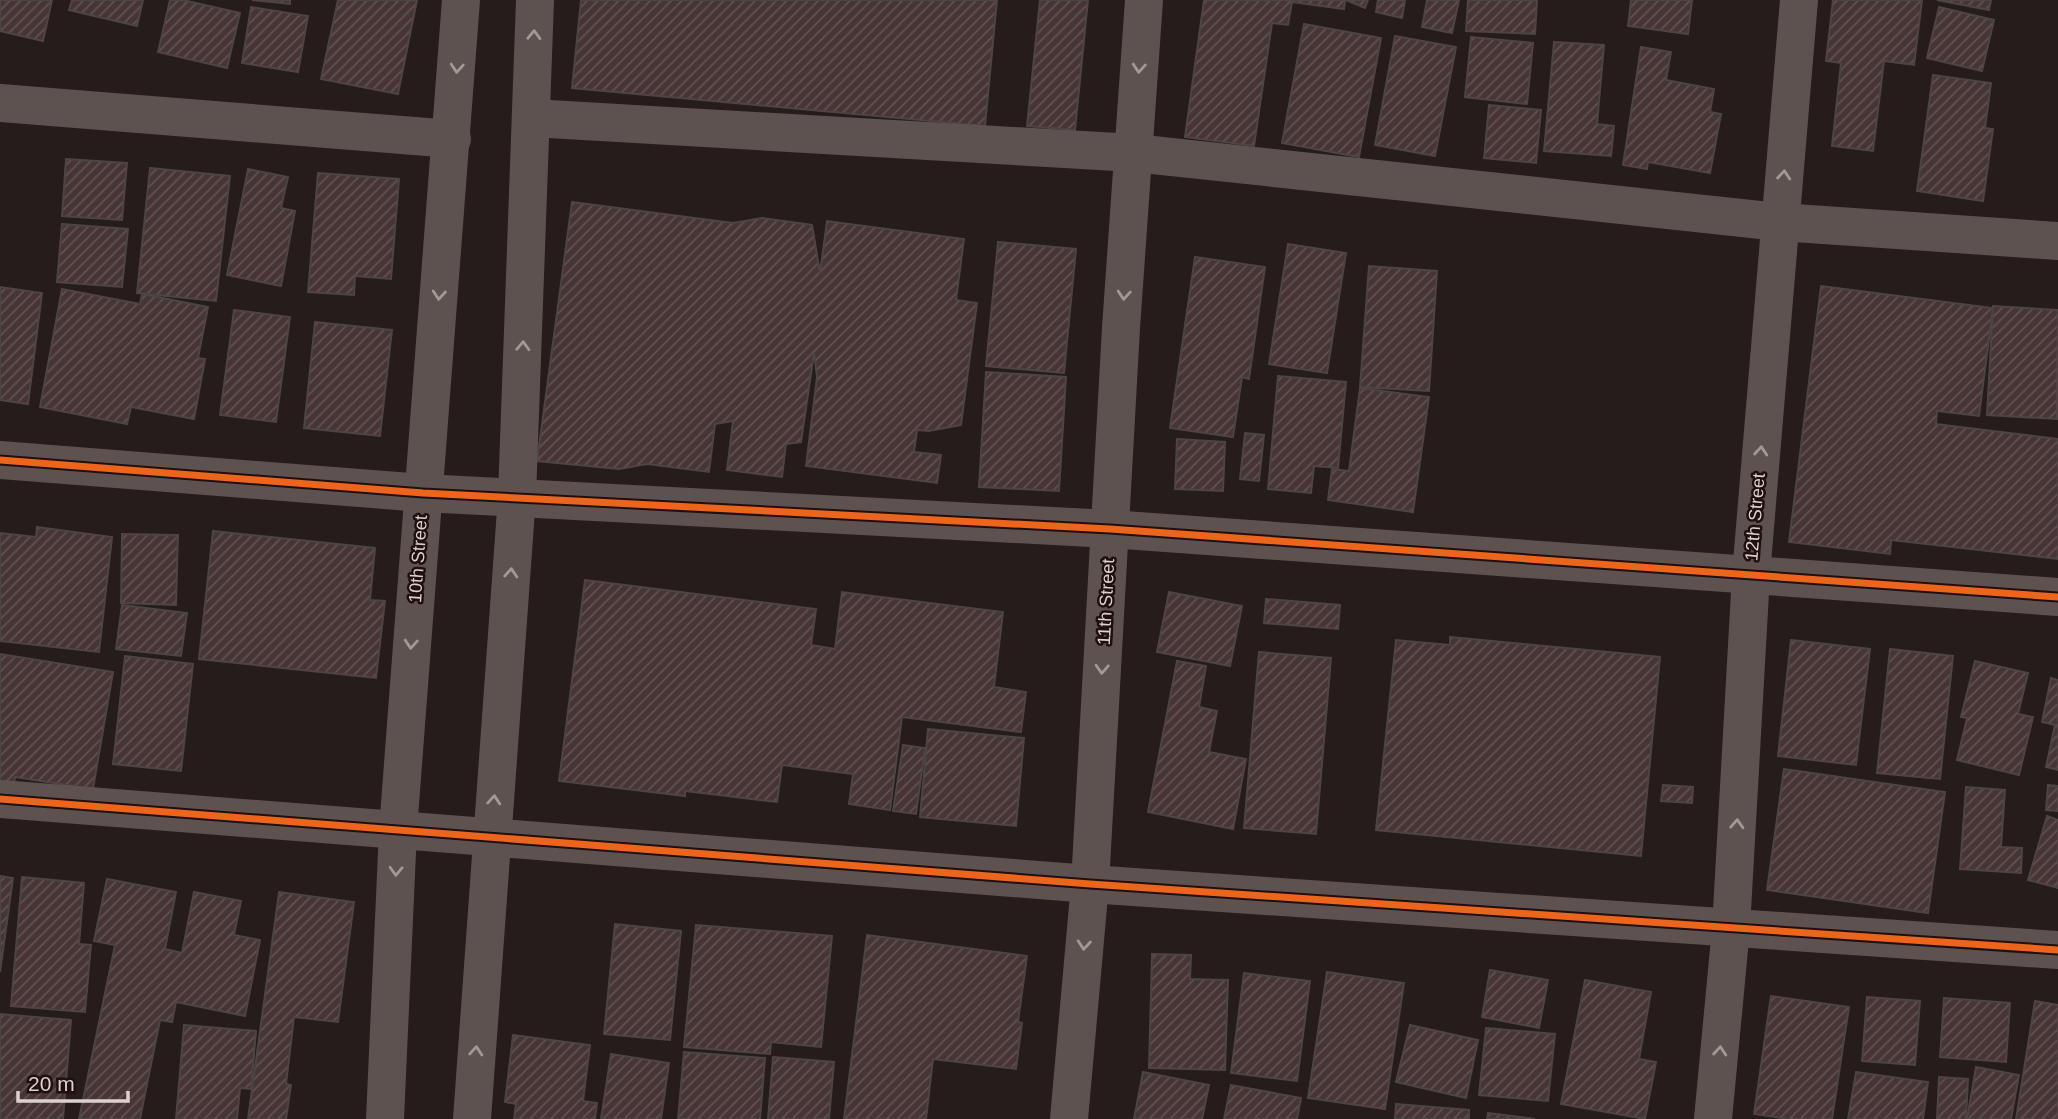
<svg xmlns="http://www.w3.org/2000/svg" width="2058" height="1119" viewBox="0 0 2058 1119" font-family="Helvetica,sans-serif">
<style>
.building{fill:url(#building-hatch);stroke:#4c4544;stroke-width:2}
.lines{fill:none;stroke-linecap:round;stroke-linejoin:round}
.minor{stroke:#5e5251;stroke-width:38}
.cycleway-casing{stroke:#1f100f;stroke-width:11}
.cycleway{stroke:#eb651d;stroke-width:7}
.oneway{stroke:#a49897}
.labels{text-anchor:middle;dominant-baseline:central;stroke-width:5;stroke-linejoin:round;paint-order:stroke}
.street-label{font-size:18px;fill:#ddd1d0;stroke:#1f100f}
</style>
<defs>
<pattern id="building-hatch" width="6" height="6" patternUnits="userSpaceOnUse" patternTransform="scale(1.75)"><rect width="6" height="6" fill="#473535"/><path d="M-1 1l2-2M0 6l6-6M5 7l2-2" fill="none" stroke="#615151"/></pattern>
</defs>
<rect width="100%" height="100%" fill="#251c1b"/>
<g class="building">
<polygon points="0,0 52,0 43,41 0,31"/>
<polygon points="72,0 143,0 137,26 69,10"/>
<polygon points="170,0 183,0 240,13 227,68 158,52"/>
<polygon points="252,0 290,0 290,4"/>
<polygon points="338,0 417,0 398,94 321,79"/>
<polygon points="581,0 997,0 985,126 572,88"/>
<polygon points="1040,0 1088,0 1075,130 1027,126"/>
<polygon points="1204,0 1345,0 1344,9 1292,2 1288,25 1272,23 1254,146 1185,137"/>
<polygon points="1346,0 1368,0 1365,8"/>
<polygon points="1378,0 1405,0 1402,18 1376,12"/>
<polygon points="1427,0 1459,0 1452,33 1422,27"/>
<polygon points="1468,0 1537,0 1535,34 1466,31"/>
<polygon points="1631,0 1692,0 1688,34 1628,26"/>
<polygon points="1833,0 1922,0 1914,65 1884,61 1873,151 1832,146 1841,63 1826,61"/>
<polygon points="1937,0 1991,0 1989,10"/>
<polygon points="251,7 308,16 298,72 242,63"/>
<polygon points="1939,7 1994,20 1982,71 1927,58"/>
<polygon points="1304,24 1381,38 1359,157 1282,143"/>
<polygon points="1395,36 1456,47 1435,156 1375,145"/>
<polygon points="1471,37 1533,43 1527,104 1465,97"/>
<polygon points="1554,42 1604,45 1597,124 1614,126 1611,156 1544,151"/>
<polygon points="1641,47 1671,52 1666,80 1714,89 1710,112 1721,114 1710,173 1648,162 1647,169 1623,165"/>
<polygon points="1933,75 1991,83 1985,128 1993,129 1983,201 1917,191"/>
<polygon points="1489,105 1541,110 1536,163 1484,158"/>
<polygon points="66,159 127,163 122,220 62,216"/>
<polygon points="150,168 230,176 216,301 137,293"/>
<polygon points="248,169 288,177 281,208 295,211 281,286 227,275"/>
<polygon points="318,173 399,179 391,279 355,276 354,295 308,292"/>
<polygon points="572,202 733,223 762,218 812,225 820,273 827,221 964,239 956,300 977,303 961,425 929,431 917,430 914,452 941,455 937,483 806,466 817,377 814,353 801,442 786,444 782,477 727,470 733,421 715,424 709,472 647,464 619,469 537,461"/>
<polygon points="62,224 128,229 122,287 57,282"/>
<polygon points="998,242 1076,249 1064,373 986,366"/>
<polygon points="1288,244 1346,253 1327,373 1269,364"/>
<polygon points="1195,257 1265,267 1249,379 1242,377 1233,437 1170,428"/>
<polygon points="1369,266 1437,271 1429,391 1360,387"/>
<polygon points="1821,286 1993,308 1979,416 1937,411 1936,424 2058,439 2058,559 1891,540 1890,554 1789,542"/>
<polygon points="0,287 42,293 28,404 0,400"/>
<polygon points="62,289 140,304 142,294 208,307 198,358 205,359 194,419 131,407 127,424 40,407"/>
<polygon points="1993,306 2058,310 2057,419 1987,415"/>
<polygon points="234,310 290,317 276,422 220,415"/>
<polygon points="315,322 392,330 380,436 304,428"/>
<polygon points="986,372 1066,377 1059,491 979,487"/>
<polygon points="1278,376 1346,382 1338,468 1314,466 1311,493 1268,489"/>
<polygon points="1360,388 1429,397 1413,512 1328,500 1332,469 1349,471"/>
<polygon points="1245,433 1264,435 1259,481 1240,479"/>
<polygon points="1177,439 1225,442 1223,491 1175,489"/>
<polygon points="37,527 112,537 99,652 0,641 0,533 36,537"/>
<polygon points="213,531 375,548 370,600 385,601 376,678 199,659"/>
<polygon points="122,534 178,535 176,605 121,603"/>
<polygon points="585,580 816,609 811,645 835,649 842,592 1003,612 994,687 1026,692 1021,732 902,717 890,810 849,804 853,774 782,765 777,802 685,791 685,796 559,781"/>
<polygon points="1169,592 1242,606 1230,666 1157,652"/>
<polygon points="1266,599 1340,605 1338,629 1264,623"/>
<polygon points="122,605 187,613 181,656 116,649"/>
<polygon points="1450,637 1660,657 1641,856 1376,830 1396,640 1450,645"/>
<polygon points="1791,640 1870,649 1856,765 1778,756"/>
<polygon points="1890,649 1953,656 1940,779 1877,773"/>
<polygon points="1259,652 1331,658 1316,834 1244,828"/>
<polygon points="0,654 113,672 93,789 15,777 14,784 0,782"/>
<polygon points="125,656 193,664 181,771 113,764"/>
<polygon points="1177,661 1206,666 1199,707 1217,711 1209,752 1246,759 1233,829 1148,812"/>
<polygon points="1975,661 2028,673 2018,714 2033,717 2019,775 1957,760 1967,718 1961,717"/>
<polygon points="2051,678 2058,680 2058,770 2046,767 2055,725 2042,722"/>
<polygon points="928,729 1024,738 1016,826 920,817"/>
<polygon points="903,745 925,748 916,814 893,811"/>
<polygon points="1784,769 1945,792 1928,913 1767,890"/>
<polygon points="1663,785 1693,787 1692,803 1661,801"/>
<polygon points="2048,785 2058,786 2058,811 2046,810"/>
<polygon points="1966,787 2005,790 2001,847 2022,848 2021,873 1960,869"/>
<polygon points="2047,816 2058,820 2058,888 2028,880"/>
<polygon points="0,876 13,878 0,972"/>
<polygon points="22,877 84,883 79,944 91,945 85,1012 11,1006"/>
<polygon points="107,879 176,892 165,949 182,953 194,892 241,901 234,935 260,940 245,1016 176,1002 172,1022 160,1020 140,1119 79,1119 115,945 94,941"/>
<polygon points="279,892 354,902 338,1022 294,1017 286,1084 291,1085 286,1119 248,1119"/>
<polygon points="615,924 681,931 670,1040 604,1034"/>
<polygon points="696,925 832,936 821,1047 771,1042 770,1054 684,1047"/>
<polygon points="867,935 1027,956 1018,1022 1022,1023 1016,1069 933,1059 926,1119 844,1119"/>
<polygon points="1152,954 1191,955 1190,979 1228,980 1225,1070 1149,1068"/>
<polygon points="1490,970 1548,980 1539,1028 1482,1017"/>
<polygon points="1327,972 1404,983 1385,1109 1308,1098"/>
<polygon points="1244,973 1310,981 1297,1081 1231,1073"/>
<polygon points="1585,980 1651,992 1639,1059 1656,1062 1645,1119 1561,1104"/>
<polygon points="1771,996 1849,1007 1832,1119 1789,1119 1754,1114"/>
<polygon points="1867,997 1920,1001 1915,1065 1862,1061"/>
<polygon points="1944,998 2010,1003 2006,1062 1940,1057"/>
<polygon points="2035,1001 2058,1005 2058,1119 2016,1119"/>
<polygon points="0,1014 71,1020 63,1119 0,1119"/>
<polygon points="184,1025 256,1031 251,1089 240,1088 237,1119 176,1119"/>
<polygon points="1410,1025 1478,1040 1466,1098 1396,1082"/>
<polygon points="1486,1028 1555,1034 1548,1101 1479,1095"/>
<polygon points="513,1035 590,1045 583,1101 597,1103 595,1119 514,1119 516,1104 505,1102"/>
<polygon points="684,1052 765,1058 760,1119 678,1119"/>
<polygon points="611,1054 669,1063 661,1119 601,1119"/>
<polygon points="773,1057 834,1062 829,1119 768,1119"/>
<polygon points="1976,1067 2019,1075 2011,1119 1967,1119"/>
<polygon points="1143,1072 1209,1085 1202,1119 1134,1119"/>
<polygon points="1856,1072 1928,1082 1923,1119 1848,1119"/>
<polygon points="1939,1077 1968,1079 1966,1119 1937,1119"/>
<polygon points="1231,1085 1301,1098 1297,1119 1224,1119"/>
<polygon points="1396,1104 1469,1110 1469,1119 1395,1119"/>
<polygon points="1488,1113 1535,1119 1487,1119"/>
</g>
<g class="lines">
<g class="minor">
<polyline points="0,103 452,139"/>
<polyline points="532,118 1134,153 1780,222 2058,241"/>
<polyline points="0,460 423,493 1110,529 2058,597"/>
<polyline points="0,799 1090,884 2058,950"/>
<polyline points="385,1119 398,830 461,0"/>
<polyline points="472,1119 517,496 535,0"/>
<polyline points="1069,1119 1090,884 1121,328 1144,0"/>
<polyline points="1713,1119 1731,928 1751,575 1799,0"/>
</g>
<defs>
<g id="cycleway">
<polyline points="0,460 423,493 1110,529 2058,597"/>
<polyline points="0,799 1090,884 2058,950"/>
</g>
</defs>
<use href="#cycleway" class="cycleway-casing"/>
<use href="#cycleway" class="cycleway"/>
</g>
<defs><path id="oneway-chevron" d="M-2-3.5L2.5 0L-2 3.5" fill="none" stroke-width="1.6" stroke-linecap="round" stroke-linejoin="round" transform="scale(1.75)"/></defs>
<g class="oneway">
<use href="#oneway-chevron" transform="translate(534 35) rotate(-88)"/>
<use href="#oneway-chevron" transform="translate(457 68) rotate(94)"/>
<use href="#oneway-chevron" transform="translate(1139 68) rotate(94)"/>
<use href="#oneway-chevron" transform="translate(1784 175) rotate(-85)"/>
<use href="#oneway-chevron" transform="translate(439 295) rotate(95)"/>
<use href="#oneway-chevron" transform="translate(1124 295) rotate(94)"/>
<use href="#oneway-chevron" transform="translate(523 346) rotate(-88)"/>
<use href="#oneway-chevron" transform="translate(1761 451) rotate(-85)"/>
<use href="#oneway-chevron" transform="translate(511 573) rotate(-86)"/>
<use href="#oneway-chevron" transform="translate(411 644) rotate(94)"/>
<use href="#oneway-chevron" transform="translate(1102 669) rotate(93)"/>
<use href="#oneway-chevron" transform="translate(494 800) rotate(-86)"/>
<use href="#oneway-chevron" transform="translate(1737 824) rotate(-87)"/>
<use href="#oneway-chevron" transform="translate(396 871) rotate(92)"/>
<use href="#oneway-chevron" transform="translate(1084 945) rotate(95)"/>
<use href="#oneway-chevron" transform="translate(476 1051) rotate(-86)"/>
<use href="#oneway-chevron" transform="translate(1720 1051) rotate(-85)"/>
</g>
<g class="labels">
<g class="street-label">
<text transform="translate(1755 517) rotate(-85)">12th Street</text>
<text transform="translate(418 559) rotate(-86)">10th Street</text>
<text transform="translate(1106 602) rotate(-87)">11th Street</text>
</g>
</g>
<path d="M18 1091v10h110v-10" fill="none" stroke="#ddd1d0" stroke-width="3.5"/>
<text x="28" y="1091" font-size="21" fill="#ddd1d0" stroke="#1f100f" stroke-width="5" paint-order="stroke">20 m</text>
</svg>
